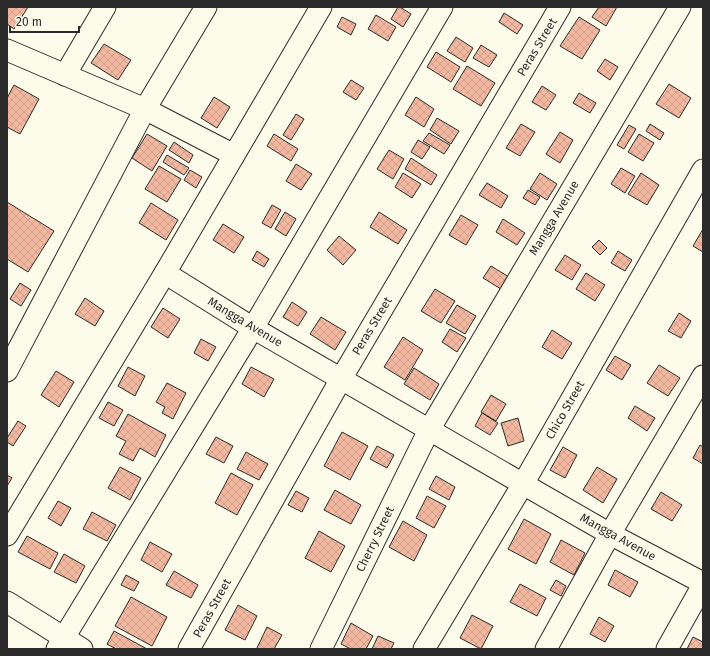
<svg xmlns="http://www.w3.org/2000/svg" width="710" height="656" viewBox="0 0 710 656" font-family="'Fira Sans',sans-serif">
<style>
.building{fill:url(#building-cross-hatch);stroke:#2b2b2b}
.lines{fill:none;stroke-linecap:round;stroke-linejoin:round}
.minor-casing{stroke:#2b2b2b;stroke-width:23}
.minor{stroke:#fdfbea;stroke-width:21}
.labels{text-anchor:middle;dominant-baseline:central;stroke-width:3;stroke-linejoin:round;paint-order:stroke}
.street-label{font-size:12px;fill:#2b2b2b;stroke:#fdfbea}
</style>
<defs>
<pattern id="building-cross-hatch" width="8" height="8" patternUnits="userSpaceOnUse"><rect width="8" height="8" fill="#f2b8a0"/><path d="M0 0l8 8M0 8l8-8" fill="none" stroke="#d09e8a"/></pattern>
</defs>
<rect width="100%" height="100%" fill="#fdfbea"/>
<g class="building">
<polygon points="7,7 28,7 14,29 7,24"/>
<polygon points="398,7 400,7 411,14 403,27 391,19"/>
<polygon points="599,7 617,7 606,26 592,17"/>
<polygon points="504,13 523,25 517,34 499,22"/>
<polygon points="376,15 396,27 388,41 368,29"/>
<polygon points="342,17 356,24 351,35 337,27"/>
<polygon points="579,17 600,30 582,59 560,46"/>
<polygon points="456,37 473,48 465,62 447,51"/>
<polygon points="104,44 131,60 118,80 91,63"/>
<polygon points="481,45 497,55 489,67 473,58"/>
<polygon points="436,52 460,67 451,82 427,67"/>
<polygon points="605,59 618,67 610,80 597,71"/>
<polygon points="467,66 495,83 481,106 453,89"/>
<polygon points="351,80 364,88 356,100 343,92"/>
<polygon points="669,84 691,98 679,118 656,104"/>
<polygon points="14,85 39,99 20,134 7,127 7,98"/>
<polygon points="542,86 556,95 546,110 532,102"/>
<polygon points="579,93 596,103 590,113 573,103"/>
<polygon points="214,97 230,107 217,128 201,118"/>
<polygon points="416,97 434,109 424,127 405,115"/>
<polygon points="296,114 304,119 291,140 283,135"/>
<polygon points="437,118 459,131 451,144 430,130"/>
<polygon points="521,124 535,132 520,156 506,148"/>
<polygon points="650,124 664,133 660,140 646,131"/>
<polygon points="629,125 636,129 624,149 617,145"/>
<polygon points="560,132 573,140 560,163 546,154"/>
<polygon points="429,133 450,145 444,154 423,141"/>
<polygon points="147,134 167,146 152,171 132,158"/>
<polygon points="274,134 298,149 291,161 267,146"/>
<polygon points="639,134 654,143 643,161 628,152"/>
<polygon points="418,140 430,147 422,159 411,152"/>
<polygon points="174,142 193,155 189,163 169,150"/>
<polygon points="389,150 404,159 393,179 377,169"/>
<polygon points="167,155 189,168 184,175 163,162"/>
<polygon points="411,158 437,175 431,185 405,169"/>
<polygon points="296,164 312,174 301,190 286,181"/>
<polygon points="159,166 181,179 167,202 145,189"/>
<polygon points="621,168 635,176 625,193 611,184"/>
<polygon points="190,170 202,177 196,188 184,180"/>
<polygon points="403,173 421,184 412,198 395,187"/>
<polygon points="540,173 557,184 547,200 530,189"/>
<polygon points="641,173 659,185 647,205 628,194"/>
<polygon points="487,183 508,196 501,208 479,195"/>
<polygon points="528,190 540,197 535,205 523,198"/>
<polygon points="7,202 54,231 28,272 7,259"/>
<polygon points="151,203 178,220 166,240 139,223"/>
<polygon points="272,205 281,210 271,228 262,223"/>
<polygon points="285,212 296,219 286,236 275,229"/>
<polygon points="379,212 407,230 398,244 370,227"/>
<polygon points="461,215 478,225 466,245 449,235"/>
<polygon points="503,219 525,233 517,245 496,232"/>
<polygon points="223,224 244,237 234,253 213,240"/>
<polygon points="703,229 703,252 693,246"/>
<polygon points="339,236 356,250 343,265 327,250"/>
<polygon points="599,240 607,248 600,255 592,247"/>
<polygon points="257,251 269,259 264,267 252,260"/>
<polygon points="618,251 632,260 625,271 611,263"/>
<polygon points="565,255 581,265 572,280 555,270"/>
<polygon points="491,266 509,277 501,289 483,278"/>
<polygon points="586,273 605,285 595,301 576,289"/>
<polygon points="20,283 31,290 21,306 10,299"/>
<polygon points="435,289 455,301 441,323 421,311"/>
<polygon points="85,298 104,311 95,326 75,314"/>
<polygon points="292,302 307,312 298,326 283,317"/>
<polygon points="457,305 476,316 465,334 446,323"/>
<polygon points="163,308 180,319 168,338 151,327"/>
<polygon points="679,313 691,321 681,338 668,331"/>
<polygon points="321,317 346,332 335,350 310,334"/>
<polygon points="450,329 466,338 457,352 442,342"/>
<polygon points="552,330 572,343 562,359 542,347"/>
<polygon points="403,337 423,350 405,380 384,367"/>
<polygon points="201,339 216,347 208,361 194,353"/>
<polygon points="615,356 631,365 622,380 606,370"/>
<polygon points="659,365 680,378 668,396 647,383"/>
<polygon points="128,367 145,376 135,396 118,386"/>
<polygon points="251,367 274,379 264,397 242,384"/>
<polygon points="414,368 439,384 430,400 404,384"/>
<polygon points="56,371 74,382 59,407 41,395"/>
<polygon points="167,383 186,393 173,419 162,413 165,407 156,402"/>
<polygon points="491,395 506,404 496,421 481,412"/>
<polygon points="108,402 123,410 114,426 99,418"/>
<polygon points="635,406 655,418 647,431 628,418"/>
<polygon points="482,413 498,423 490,435 475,426"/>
<polygon points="128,414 166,435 155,457 140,448 133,461 119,454 126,441 116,436"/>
<polygon points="518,418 524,441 508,446 501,423"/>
<polygon points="18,421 26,426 13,446 7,442 7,438"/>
<polygon points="342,432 368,446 350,480 324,466"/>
<polygon points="216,437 233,446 224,463 206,454"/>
<polygon points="700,445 703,447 703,464 693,458"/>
<polygon points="377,446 394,455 387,468 370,459"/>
<polygon points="563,447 577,455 565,478 550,470"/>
<polygon points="246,452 268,464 259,480 237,469"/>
<polygon points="120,467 141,478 130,500 108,488"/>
<polygon points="597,467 617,479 603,503 583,490"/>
<polygon points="231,473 253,485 237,515 215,503"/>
<polygon points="7,475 12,478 7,486"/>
<polygon points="436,476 455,487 449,500 429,489"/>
<polygon points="335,490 361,505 351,524 324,510"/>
<polygon points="296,491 309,498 302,512 288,505"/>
<polygon points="661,492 682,505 672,521 651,509"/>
<polygon points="427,496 446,506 434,528 416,518"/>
<polygon points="58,501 71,508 61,526 48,518"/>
<polygon points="92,512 116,525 107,541 83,529"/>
<polygon points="524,519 551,534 536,564 508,549"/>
<polygon points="403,521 427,535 414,561 389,547"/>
<polygon points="319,531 345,546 331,572 305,558"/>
<polygon points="27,536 58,553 50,569 18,552"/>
<polygon points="561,540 585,553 574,575 550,562"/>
<polygon points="150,542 172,554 162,572 141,560"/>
<polygon points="64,554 85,566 76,583 54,572"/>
<polygon points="615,570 638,582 630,597 608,585"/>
<polygon points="174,571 198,585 191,598 166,585"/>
<polygon points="126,575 139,582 134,591 121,585"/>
<polygon points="556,580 566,586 561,596 550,590"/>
<polygon points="520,584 546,598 537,616 510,602"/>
<polygon points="131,597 167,617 152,646 115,626"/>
<polygon points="238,605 257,616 245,640 225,630"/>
<polygon points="472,615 493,626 481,649 460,638"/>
<polygon points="599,617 614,626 605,642 590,634"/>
<polygon points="351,623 373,636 366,649 351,649 341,644"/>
<polygon points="267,627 282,635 274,649 259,649 257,648"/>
<polygon points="114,631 147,649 116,649 107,644"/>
<polygon points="378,636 394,643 391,649 372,649"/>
<polygon points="693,637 703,642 703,649 687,649"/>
</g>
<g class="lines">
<defs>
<g id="minor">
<polyline points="7,50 145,109 234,155"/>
<polyline points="65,75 105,7"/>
<polyline points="165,273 253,328 523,484 610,534 703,583"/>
<polyline points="7,371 145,109 206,7"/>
<polyline points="7,535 165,273 321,7"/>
<polyline points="7,602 82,649"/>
<polyline points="57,649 253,328 442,7"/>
<polyline points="189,649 341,379 560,7"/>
<polyline points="321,649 429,430 680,7"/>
<polyline points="424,649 523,484 703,170"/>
<polyline points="546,649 610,534 703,376"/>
<polyline points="667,649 703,585"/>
</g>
</defs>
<use href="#minor" class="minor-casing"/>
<use href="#minor" class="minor"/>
</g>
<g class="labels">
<g class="street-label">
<text transform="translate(537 47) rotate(-59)">Peras Street</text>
<text transform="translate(554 218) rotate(-59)">Mangga Avenue</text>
<text transform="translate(245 322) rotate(31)">Mangga Avenue</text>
<text transform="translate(372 326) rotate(-59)">Peras Street</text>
<text transform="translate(565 410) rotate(-60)">Chico Street</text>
<text transform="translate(618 537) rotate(29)">Mangga Avenue</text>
<text transform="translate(375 539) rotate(-64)">Cherry Street</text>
<text transform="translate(212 608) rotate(-61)">Peras Street</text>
</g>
</g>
<rect width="710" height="656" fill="none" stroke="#2b2b2b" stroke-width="16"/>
<path d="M10 26v6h69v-6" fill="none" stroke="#2b2b2b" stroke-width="2"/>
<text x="16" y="26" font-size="12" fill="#2b2b2b" stroke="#fdfbea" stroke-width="3" paint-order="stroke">20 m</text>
</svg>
